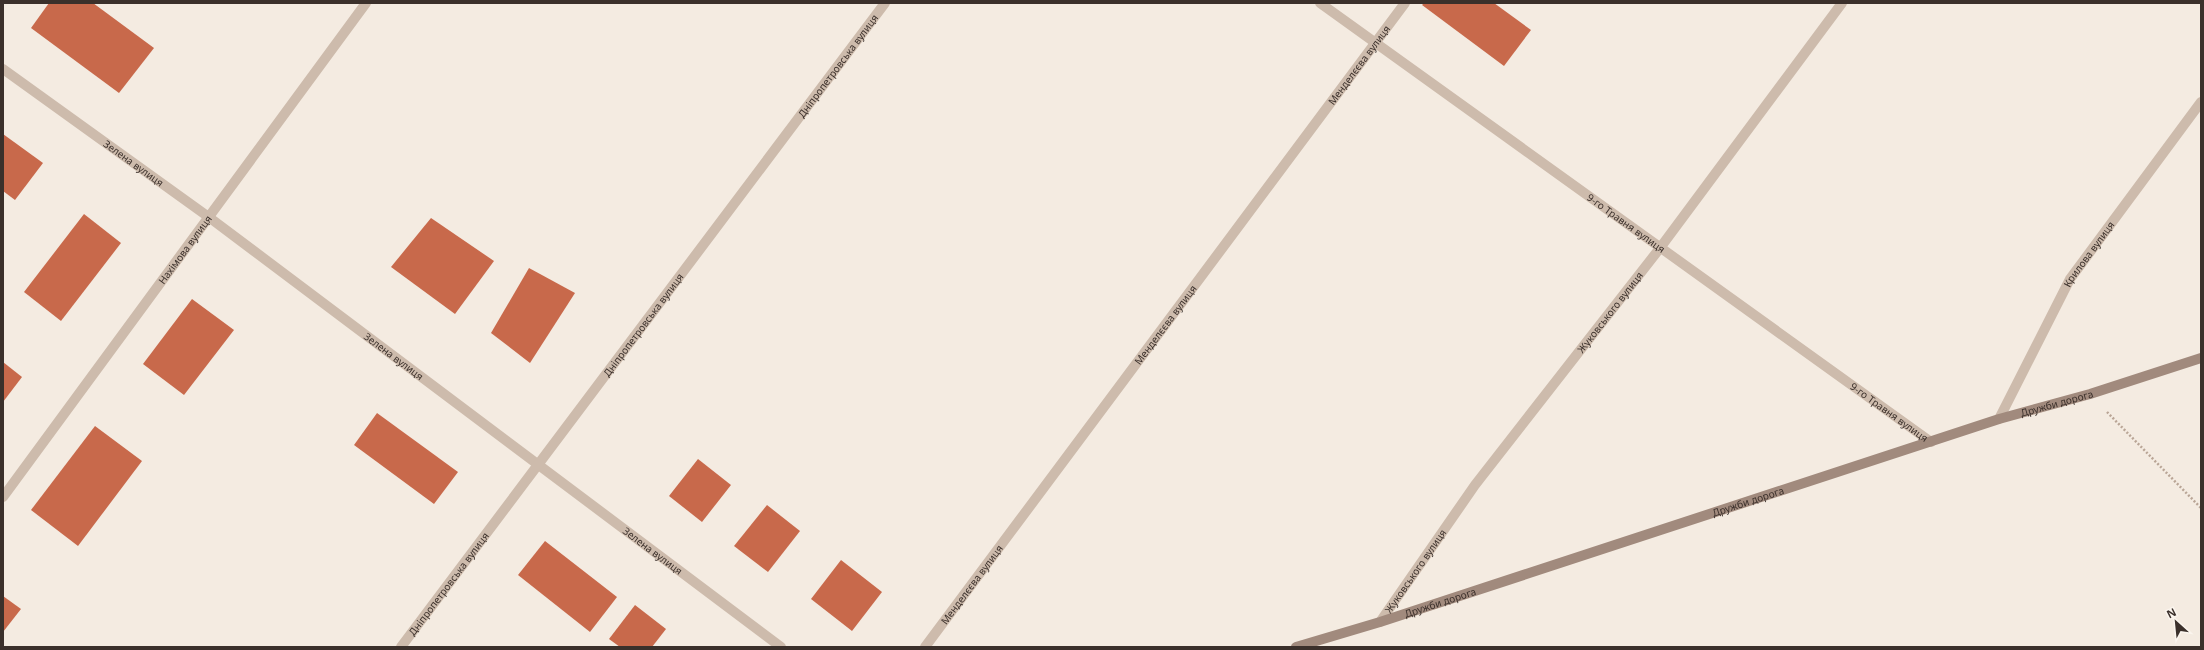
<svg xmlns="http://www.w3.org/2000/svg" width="2204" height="650" viewBox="0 0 2204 650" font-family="'Noto Sans',sans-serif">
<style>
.building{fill:#c8694b}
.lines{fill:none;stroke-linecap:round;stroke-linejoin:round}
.path{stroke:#b9a596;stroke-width:2.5;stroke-dasharray:2 2;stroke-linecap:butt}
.street{stroke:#cdbbac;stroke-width:10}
.secondary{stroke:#a18a7d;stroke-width:10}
.labels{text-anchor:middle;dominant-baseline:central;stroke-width:3;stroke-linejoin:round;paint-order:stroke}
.street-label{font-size:10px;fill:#3b302b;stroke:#fbf5ee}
</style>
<rect width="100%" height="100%" fill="#f4ebe1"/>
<g class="building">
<polygon points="49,3 93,3 154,48 119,93 31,28"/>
<polygon points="1424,3 1494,3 1531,30 1504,66 1422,5"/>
<polygon points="3,134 43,163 15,200 3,191"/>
<polygon points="84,214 121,243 61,321 24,292"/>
<polygon points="431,218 494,261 455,314 391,267"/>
<polygon points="529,268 575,293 530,363 491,333"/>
<polygon points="192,299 234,330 184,395 143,364"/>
<polygon points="3,362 22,377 3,402"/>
<polygon points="377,413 458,472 434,504 354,445"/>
<polygon points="95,426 142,461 78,546 31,510"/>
<polygon points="698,459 731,485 702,522 669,496"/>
<polygon points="767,505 800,531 768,572 734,546"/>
<polygon points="545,541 617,597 590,632 518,575"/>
<polygon points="841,560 882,592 852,631 811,599"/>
<polygon points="3,596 21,609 3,632"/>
<polygon points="635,605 666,629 652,647 620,647 609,639"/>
</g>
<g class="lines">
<polyline class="path" points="2107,412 2201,508"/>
<g class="street">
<path id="s1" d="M 1320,3 L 1931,442"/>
<path id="s2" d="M 3,69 L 210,218 L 781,647"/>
<path id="s3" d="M 1999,419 L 2070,279 L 2201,102"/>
<path id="s4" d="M 3,497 L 366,3"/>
<path id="s5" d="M 1380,622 L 1475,485 L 1660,248 L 1842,3"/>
<path id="s6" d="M 401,647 L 885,3"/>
<path id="s7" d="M 925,647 L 1405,3"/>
</g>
<path class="secondary" id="s8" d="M 1296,647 L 1380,622 L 1999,419 L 2090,394 L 2201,358"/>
</g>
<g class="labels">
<g class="street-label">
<text stroke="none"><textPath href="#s6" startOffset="727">Дніпропетровська вулиця</textPath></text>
<text stroke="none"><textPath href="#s7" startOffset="726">Менделєєва вулиця</textPath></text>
<text stroke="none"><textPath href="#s2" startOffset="161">Зелена вулиця</textPath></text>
<text stroke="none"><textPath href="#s1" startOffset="377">9-го Травня вулиця</textPath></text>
<text stroke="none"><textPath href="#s4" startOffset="307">Нахімова вулиця</textPath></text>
<text stroke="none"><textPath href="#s3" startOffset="188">Крилова вулиця</textPath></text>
<text stroke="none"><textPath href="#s5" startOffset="386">Жуковського вулиця</textPath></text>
<text stroke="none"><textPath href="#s6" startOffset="403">Дніпропетровська вулиця</textPath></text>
<text stroke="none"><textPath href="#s7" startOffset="402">Менделєєва вулиця</textPath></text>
<text stroke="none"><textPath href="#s2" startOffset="485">Зелена вулиця</textPath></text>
<text stroke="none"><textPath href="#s8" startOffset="799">Дружби дорога</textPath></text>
<text stroke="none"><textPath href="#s1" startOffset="701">9-го Травня вулиця</textPath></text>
<text stroke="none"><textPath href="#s8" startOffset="475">Дружби дорога</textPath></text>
<text stroke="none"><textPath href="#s2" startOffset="809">Зелена вулиця</textPath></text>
<text stroke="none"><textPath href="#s5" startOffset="62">Жуковського вулиця</textPath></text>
<text stroke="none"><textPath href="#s6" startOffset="79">Дніпропетровська вулиця</textPath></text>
<text stroke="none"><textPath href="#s7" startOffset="78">Менделєєва вулиця</textPath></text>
<text stroke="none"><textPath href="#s8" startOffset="151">Дружби дорога</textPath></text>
</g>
</g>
<rect width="2204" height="650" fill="none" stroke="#3b302b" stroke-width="8"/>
<g transform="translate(2176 622) rotate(333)" stroke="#fbf5ee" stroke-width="3" paint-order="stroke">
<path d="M0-3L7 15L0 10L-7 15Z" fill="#3b302b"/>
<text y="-6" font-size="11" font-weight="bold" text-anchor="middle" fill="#3b302b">N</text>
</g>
</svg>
